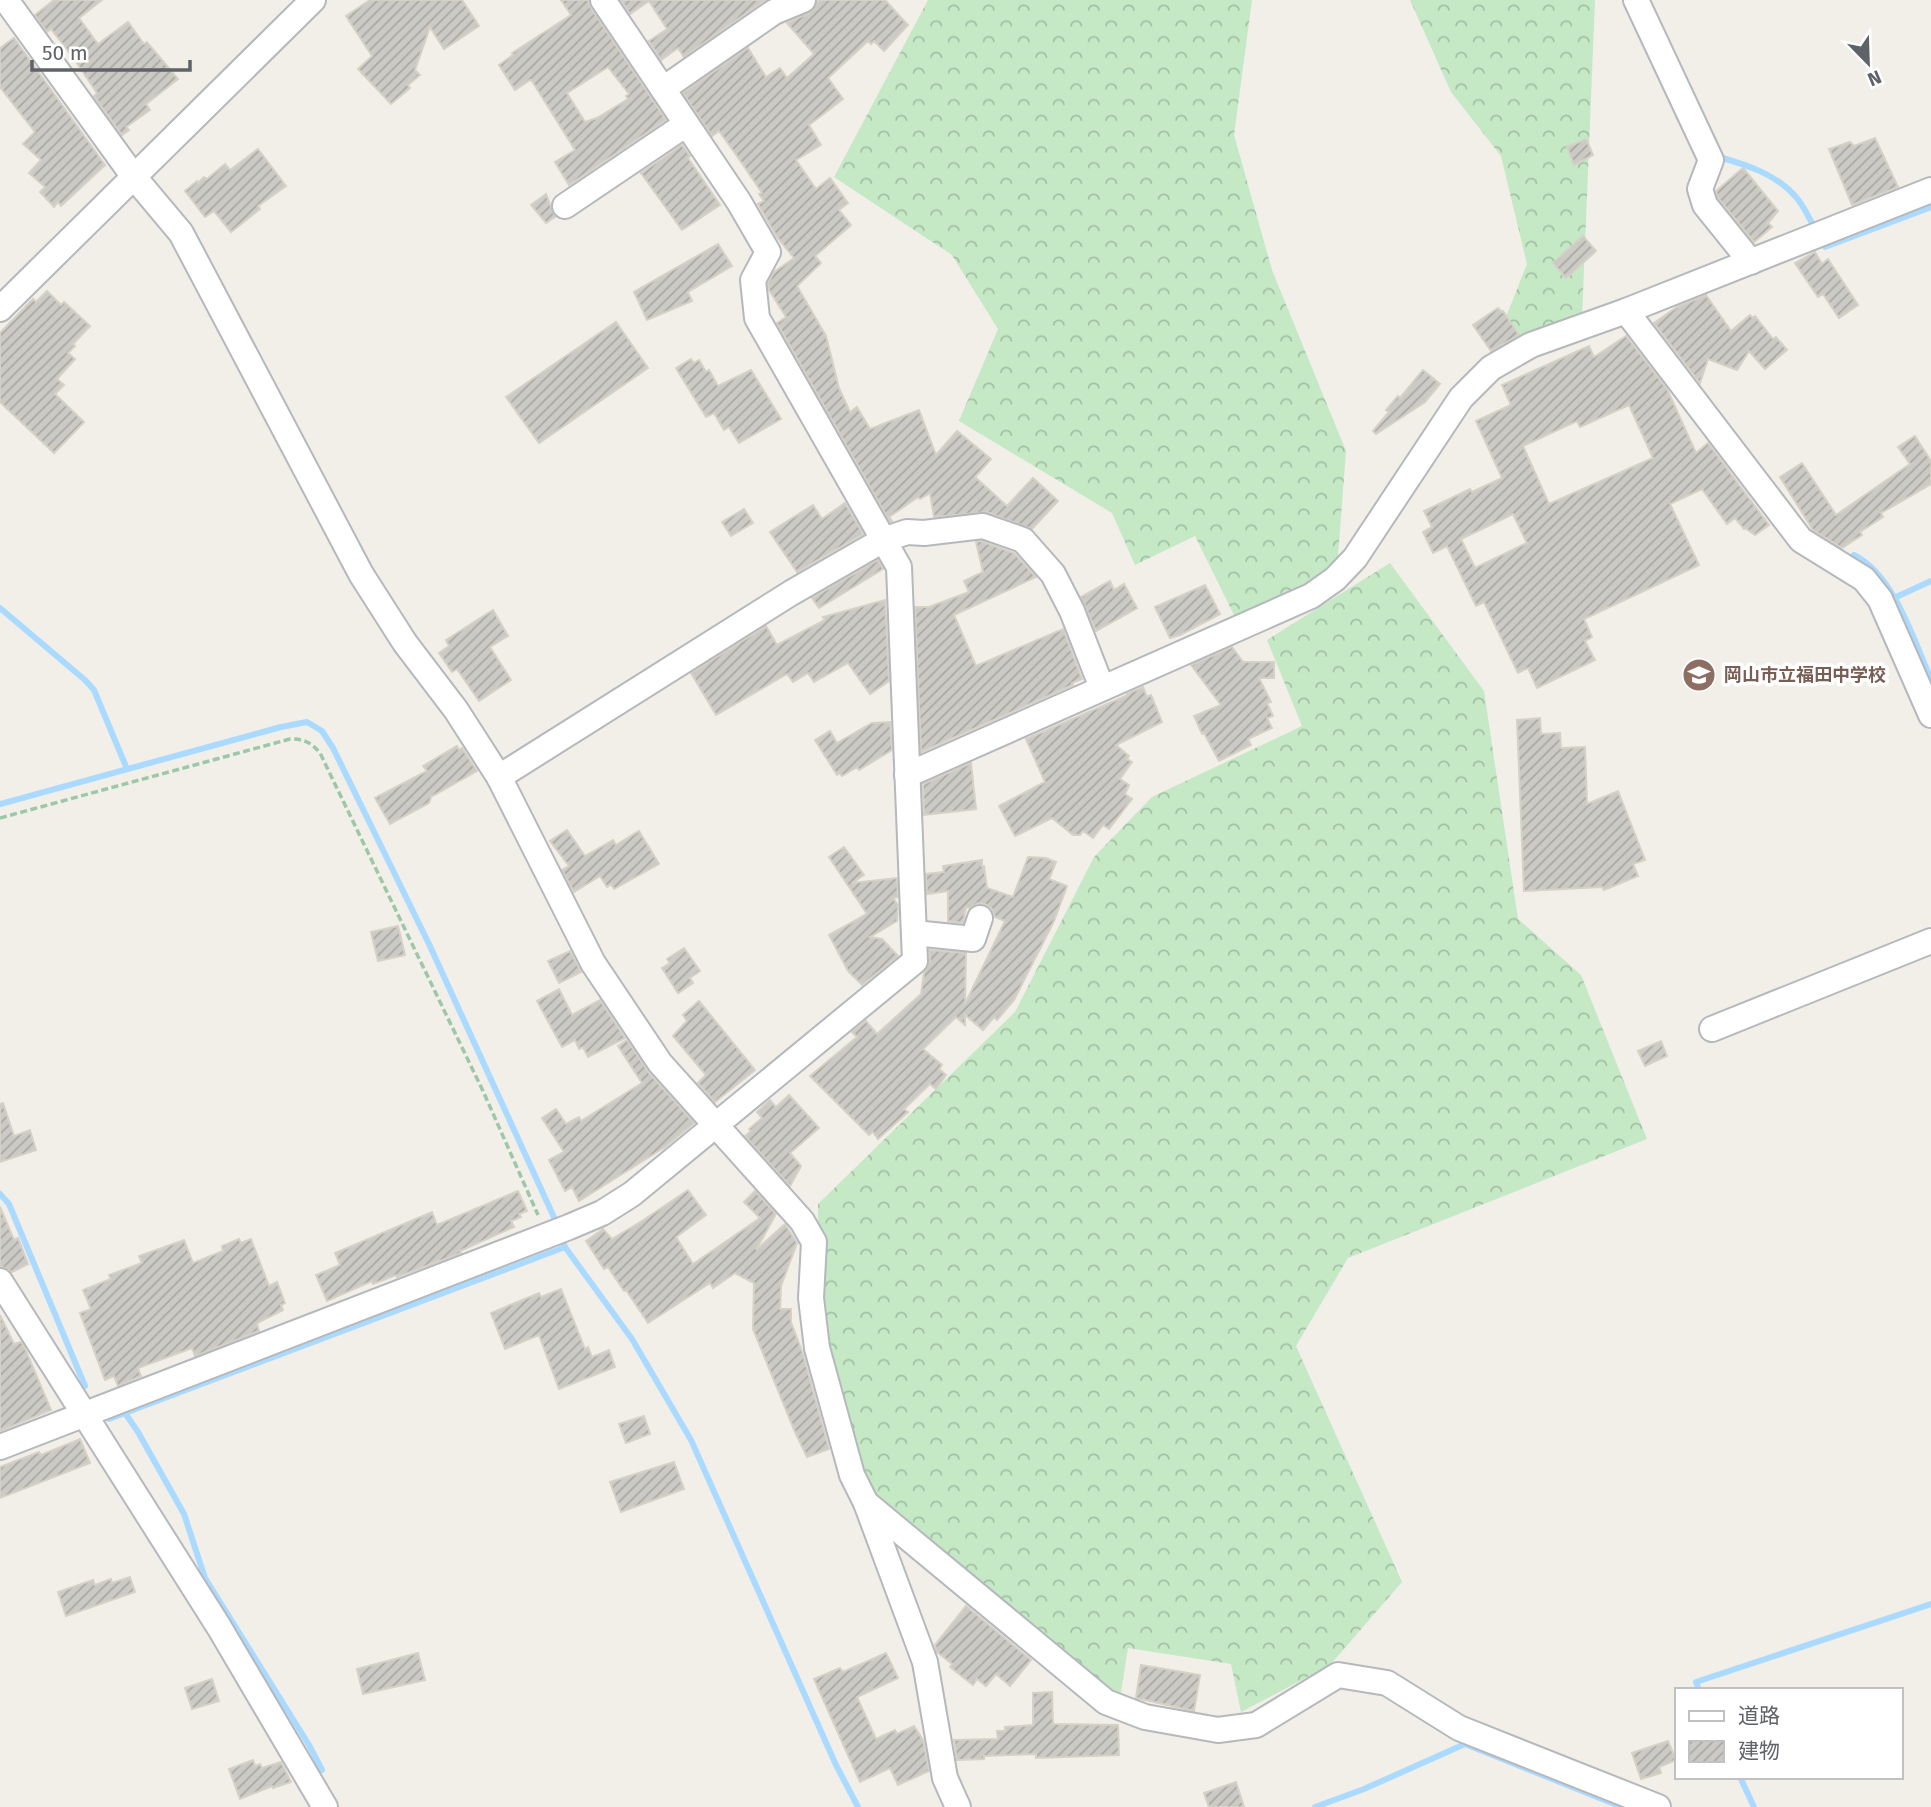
<svg xmlns="http://www.w3.org/2000/svg" width="1931" height="1807" viewBox="0 0 1931 1807" font-family="'Fira Sans','Noto Sans JP',sans-serif">
<style>
.forest{fill:url(#forest-crowns)}
.lines{fill:none;stroke-linecap:round;stroke-linejoin:round}
.stream{stroke:#aadaff;stroke-width:6}
.building{fill:url(#building-hatch);stroke:#d6d1c6;stroke-width:2;fill-rule:evenodd}
.minor-casing{stroke:#b5b8bc;stroke-width:28}
.path{stroke:#9cc7a9;stroke-width:3.5;stroke-dasharray:7 3.5;stroke-linecap:butt}
.minor{stroke:#fff;stroke-width:24}
.labels{text-anchor:middle;dominant-baseline:central;stroke-width:7;stroke-linejoin:round;paint-order:stroke}
.education-label{font-size:18px;font-weight:bold;fill:#785e54;stroke:#fff;text-anchor:start}
</style>
<defs>
<pattern id="forest-crowns" width="20" height="18" patternUnits="userSpaceOnUse" patternTransform="scale(1.75)"><rect width="20" height="18" fill="#c5e8c5"/><path d="M2 6a3 3 0 1 1 6 0M12 15a3 3 0 1 1 6 0" fill="none" stroke="#a3c0a4"/></pattern>
<pattern id="building-hatch" width="6" height="6" patternUnits="userSpaceOnUse" patternTransform="scale(1.75)"><rect width="6" height="6" fill="#cccac5"/><path d="M-1 1l2-2M0 6l6-6M5 7l2-2" fill="none" stroke="#a9a8a4"/></pattern>
</defs>
<rect width="100%" height="100%" fill="#f1efe8"/>
<g class="forest">
<polygon points="928,0 1252,0 1234,135 1272,270 1346,451 1337,569 1236,619 1195,536 1135,565 1112,513 959,421 998,329 952,255 834,177"/>
<polygon points="1410,0 1595,0 1582,318 1493,350 1527,264 1501,156 1451,92"/>
<polygon points="1390,563 1484,691 1518,919 1581,975 1647,1139 1348,1258 1296,1346 1402,1582 1330,1665 1241,1712 1231,1664 1128,1648 1120,1698 872,1500 819,1322 818,1204 1015,1012 1094,857 1152,797 1302,726 1267,640"/>
</g>
<g class="lines">
<g class="stream">
<path d="M 1719,157 C 1747,165 1776,174 1796,197 C 1803,205 1808,216 1813,225"/>
<polyline points="1824,245 1825,247 1931,207"/>
<path d="M 1854,555 C 1895,576 1913,639 1931,679"/>
<polyline points="1894,598 1931,581"/>
<polyline points="0,608 85,680 94,690 127,769"/>
<polyline points="0,804 281,727 307,722 322,731 333,748 429,944 558,1226"/>
<polyline points="0,1194 9,1204 85,1386"/>
<polyline points="561,1236 565,1247 632,1339 691,1440 836,1765 858,1807"/>
<polyline points="125,1413 138,1432 184,1514 205,1578 309,1745 322,1770"/>
<polyline points="109,1419 565,1247"/>
<polyline points="1699,1690 1696,1682 1931,1604"/>
<polyline points="1740,1777 1754,1807"/>
<polyline points="1315,1807 1364,1789 1465,1744 1622,1807"/>
</g>
</g>
<g class="building">
<polygon points="54,0 102,0 79,18 98,44 128,22 144,44 147,42 178,79 146,104 150,110 126,127 129,130 122,135 94,96 97,93 72,56 51,29 47,32 35,15"/>
<polygon points="370,0 462,0 479,26 444,49 430,27 415,70 420,75 408,85 410,88 391,104 358,69 372,56 346,16"/>
<path d="M 561,0 L 588,0 L 591,8 L 666,120 L 569,185 L 555,162 L 575,150 L 532,81 L 530,80 L 515,90 L 499,65 L 513,55 L 512,53 L 571,15 ZM 608,67 L 629,94 L 626,96 L 628,99 L 597,118 L 585,122 L 567,93 Z"/>
<polygon points="621,0 765,0 684,57 678,48 661,60 649,41 667,29 649,1 630,14"/>
<polygon points="885,0 908,25 884,51 874,41 871,44 868,41 828,78 843,99 809,125 821,145 796,160 816,189 830,178 848,203 839,210 851,225 815,256 821,263 797,286 826,336 839,388 850,412 857,407 870,429 919,410 936,455 957,431 991,459 975,477 1007,506 1033,478 1058,501 1032,529 987,512 934,517 930,493 920,499 918,497 889,517 892,521 890,522 777,323 786,317 769,290 768,283 774,272 794,258 777,237 758,204 764,201 759,194 762,193 737,156 719,131 712,136 683,93 748,48 766,77 780,68 787,78 814,54 787,23 809,13 819,0"/>
<polygon points="14,38 105,165 61,206 58,202 54,207 40,192 45,187 29,173 41,160 23,144 35,132 0,87 0,48"/>
<polygon points="1875,138 1898,187 1852,205 1829,149 1850,142 1854,146"/>
<polygon points="1586,139 1593,155 1574,165 1567,147"/>
<polygon points="682,145 690,156 688,158 720,205 682,230 641,173"/>
<polygon points="258,149 286,186 258,206 260,209 231,232 214,211 205,217 185,191 197,181 198,183 204,177 207,179 225,164 230,170"/>
<polygon points="1743,168 1778,211 1768,223 1772,227 1754,242 1718,198 1716,191"/>
<polygon points="546,194 555,217 546,223 531,205"/>
<polygon points="1583,236 1596,251 1566,278 1553,263"/>
<polygon points="718,244 732,266 688,292 692,301 647,320 634,292"/>
<polygon points="1815,252 1822,264 1828,259 1858,305 1839,318 1823,294 1818,297 1795,263"/>
<polygon points="47,291 61,305 64,302 90,326 73,344 75,346 68,353 75,359 57,379 64,385 55,394 84,422 54,453 0,402 0,333 33,299 36,302"/>
<polygon points="1706,295 1731,331 1750,315 1753,318 1755,316 1773,339 1776,337 1787,350 1765,369 1749,351 1737,370 1708,359 1700,383 1654,323 1677,307"/>
<polygon points="1498,308 1502,312 1503,311 1519,335 1491,351 1473,325"/>
<polygon points="616,322 648,368 539,443 506,397"/>
<path d="M 1626,336 L 1667,389 L 1696,453 L 1708,443 L 1769,525 L 1755,535 L 1745,528 L 1744,529 L 1735,518 L 1727,524 L 1702,489 L 1670,504 L 1699,565 L 1584,619 L 1592,637 L 1585,641 L 1595,660 L 1537,688 L 1528,668 L 1518,673 L 1484,602 L 1476,606 L 1447,546 L 1433,553 L 1423,532 L 1432,527 L 1424,511 L 1470,489 L 1472,492 L 1502,478 L 1476,421 L 1511,405 L 1502,385 L 1589,346 L 1594,357 ZM 1629,405 L 1653,458 L 1549,504 L 1523,446 L 1577,421 L 1580,427 ZM 1513,514 L 1527,543 L 1475,568 L 1461,539 Z"/>
<polygon points="691,359 694,363 699,360 706,372 709,370 718,386 751,370 781,419 739,443 729,427 724,430 714,413 706,417 676,368"/>
<polygon points="1423,370 1440,384 1425,402 1376,434 1373,431 1389,412 1386,410 1398,396 1400,398"/>
<polygon points="1915,436 1931,461 1931,484 1881,513 1883,517 1860,532 1862,535 1842,548 1813,530 1780,477 1802,463 1836,515 1910,464 1898,447"/>
<polygon points="845,503 863,534 797,572 770,532 813,505 822,519"/>
<polygon points="744,509 753,523 731,536 722,522"/>
<polygon points="981,541 1014,553 1036,577 954,615 976,666 1063,629 1082,679 1072,683 1073,685 921,752 915,607 929,607 969,592 964,581 983,572 976,542"/>
<polygon points="878,560 883,569 819,608 812,598"/>
<polygon points="1110,581 1114,590 1124,584 1137,608 1096,631 1081,597"/>
<polygon points="1205,585 1220,614 1180,635 1170,638 1155,607"/>
<polygon points="885,600 889,681 870,694 848,663 814,682 808,673 793,682 787,674 716,715 691,673 766,626 777,645 825,620 823,617"/>
<polygon points="493,610 508,636 490,647 511,680 479,701 457,669 452,672 439,653 449,646 446,640"/>
<polygon points="1232,647 1243,662 1274,662 1274,678 1259,678 1271,702 1267,703 1273,716 1267,718 1272,728 1248,739 1251,745 1219,761 1204,733 1202,734 1194,716 1221,705 1191,665"/>
<polygon points="1143,687 1147,697 1151,695 1162,722 1116,745 1129,756 1127,759 1132,762 1120,779 1129,785 1125,794 1132,799 1109,829 1103,825 1093,838 1083,831 1080,835 1073,835 1052,818 1015,836 999,806 1045,782 1026,739 1128,695 1127,694"/>
<polygon points="1540,718 1541,734 1560,733 1561,748 1585,747 1587,804 1618,791 1645,860 1633,864 1638,876 1604,890 1602,887 1524,891 1517,720"/>
<polygon points="890,722 892,750 859,770 857,767 842,776 839,773 837,775 815,740 830,731 837,743 872,723"/>
<polygon points="457,746 459,750 462,748 477,771 431,797 429,803 390,824 375,798 427,771 423,766"/>
<polygon points="971,763 976,809 924,815 923,784"/>
<polygon points="567,830 585,856 613,840 616,845 639,831 659,864 614,889 611,884 607,887 600,876 574,892 562,870 569,866 550,841"/>
<polygon points="844,847 864,875 852,883 897,878 898,897 893,898 898,905 897,921 870,937 882,939 898,956 862,985 848,971 829,935 867,914 829,857"/>
<polygon points="1028,857 1046,858 1056,862 1049,879 1067,886 1054,921 1014,1000 997,1020 994,1017 983,1030 965,1015 965,1025 956,1017 923,1049 942,1065 939,1069 946,1075 936,1089 930,1084 904,1109 908,1112 878,1139 873,1132 869,1135 810,1076 857,1037 852,1032 866,1021 877,1034 921,994 924,973 930,961 929,950 966,953 965,1004 1005,921 995,917 992,909 985,904 978,903 969,908 966,907 963,923 948,921 948,891 927,894 926,874 944,872 943,866 982,860 982,866 984,866 987,888 1013,897"/>
<polygon points="398,926 405,955 378,961 371,932"/>
<polygon points="684,948 700,971 690,978 693,983 678,993 662,968 670,963 667,959"/>
<polygon points="570,951 581,972 559,983 548,961"/>
<polygon points="559,989 572,1015 600,1000 625,1038 588,1057 583,1047 579,1049 575,1040 562,1047 537,1001"/>
<polygon points="699,1001 755,1070 715,1102 698,1083 706,1075 673,1036 687,1021 683,1015"/>
<polygon points="627,1040 649,1073 694,1123 665,1147 579,1201 572,1187 565,1191 549,1160 564,1152 542,1118 556,1109 566,1124 579,1117 581,1121 642,1083 618,1046"/>
<polygon points="1661,1041 1667,1056 1645,1066 1638,1051"/>
<polygon points="789,1095 819,1128 790,1153 801,1166 790,1186 745,1136 751,1131 749,1129 762,1118 757,1112 770,1100 776,1107"/>
<polygon points="3,1103 14,1136 30,1130 36,1150 0,1162 0,1104"/>
<polygon points="688,1190 706,1215 676,1237 693,1264 760,1218 744,1202 755,1191 776,1214 756,1250 785,1224 797,1243 781,1286 780,1309 791,1309 791,1322 803,1354 829,1449 807,1457 795,1432 753,1329 754,1283 735,1273 713,1288 710,1283 648,1323 626,1290 624,1291 608,1267 604,1269 586,1241 603,1229 612,1239 642,1221"/>
<polygon points="518,1191 527,1211 519,1214 521,1217 511,1221 514,1227 460,1251 461,1253 397,1277 396,1275 373,1284 372,1281 327,1301 316,1275 340,1265 335,1253 432,1212 437,1225"/>
<polygon points="0,1207 14,1240 18,1238 28,1264 12,1272 0,1266"/>
<polygon points="239,1239 241,1243 251,1239 269,1286 277,1282 285,1303 281,1305 283,1310 259,1322 257,1324 259,1331 195,1356 192,1348 138,1368 141,1376 118,1386 114,1376 105,1380 80,1313 91,1309 83,1290 111,1279 109,1275 142,1263 139,1256 184,1240 193,1263 223,1251 222,1246"/>
<polygon points="561,1289 585,1349 588,1347 592,1357 609,1350 615,1367 559,1389 539,1335 505,1349 491,1313 539,1293 541,1297"/>
<polygon points="0,1315 14,1344 21,1342 24,1346 51,1410 0,1431"/>
<polygon points="644,1416 650,1434 626,1443 619,1424"/>
<polygon points="80,1439 90,1463 0,1498 0,1467 39,1452 41,1455"/>
<polygon points="674,1462 684,1489 621,1512 610,1482"/>
<polygon points="130,1577 135,1592 66,1616 58,1592 93,1580 95,1585 111,1579 112,1583"/>
<polygon points="966,1606 1031,1660 1010,1686 996,1674 986,1686 977,1679 973,1685 950,1667 952,1664 937,1652 935,1645"/>
<polygon points="418,1653 425,1680 363,1694 357,1669"/>
<polygon points="886,1653 898,1678 857,1697 876,1739 895,1730 897,1734 914,1726 923,1740 929,1771 898,1785 890,1768 860,1782 814,1679 840,1668 843,1672"/>
<polygon points="1141,1665 1200,1675 1194,1711 1136,1698"/>
<polygon points="212,1679 219,1701 192,1709 185,1688"/>
<polygon points="1052,1692 1053,1724 1118,1725 1119,1755 1036,1758 1036,1754 984,1756 984,1759 957,1760 954,1740 998,1739 997,1731 1005,1731 1005,1727 1033,1725 1033,1693"/>
<polygon points="1668,1741 1676,1760 1659,1767 1661,1773 1641,1779 1632,1753"/>
<polygon points="253,1760 255,1766 260,1764 262,1768 281,1762 291,1782 273,1788 272,1786 240,1799 229,1769"/>
<polygon points="1236,1782 1244,1807 1209,1807 1204,1793"/>
</g>
<g class="lines">
<defs>
<g id="minor">
<polyline points="6,0 134,177 181,233 361,574 405,643 456,710 499,777 593,963 660,1063 802,1221 814,1242 811,1298 817,1348 852,1475 866,1503 925,1662 945,1778 958,1807"/>
<polyline points="1636,0 1711,160 1700,189 1705,205 1751,262"/>
<polyline points="663,89 774,12 803,0"/>
<polyline points="565,206 685,125"/>
<polyline points="0,309 313,0"/>
<polyline points="1626,311 1801,540 1864,579 1880,599 1931,715"/>
<polyline points="907,775 1311,596 1335,579 1355,558 1461,398 1491,368 1531,345 1626,311 1931,190"/>
<polyline points="499,777 791,593 883,540 907,532 924,533 983,526 1023,540 1053,574 1072,611 1102,688"/>
<polyline points="914,933 973,939 980,918"/>
<polyline points="1712,1029 1931,941"/>
<polyline points="0,1281 219,1627 325,1807"/>
<polyline points="0,1447 569,1227 602,1213 632,1194 915,961 899,567 757,318 753,280 768,252 739,202 603,0"/>
<polyline points="866,1503 1106,1702 1145,1717 1218,1730 1256,1725 1338,1675 1387,1683 1459,1728 1658,1807"/>
</g>
</defs>
<use href="#minor" class="minor-casing"/>
<path class="path" d="M 0,818 L 290,739 C 304,739 311,742 320,753 L 483,1091 L 538,1215"/>
<use href="#minor" class="minor"/>
</g>
<defs>
<symbol id="school-disc" viewBox="-11 -11 22 22"><circle r="9.5" fill="#8d6e63" stroke="#fff"/><path d="M0-5L7-2L0 1L-7-2ZM-4 1L0 2.5L4 1V4Q0 6-4 4Z" fill="#fff"/></symbol>
</defs>
<g fill-rule="evenodd">
<use href="#school-disc" x="1680" y="656" width="38" height="38"/>
</g>
<g class="labels">
<g class="education-label">
<text x="1724" y="675">岡山市立福田中学校</text>
</g>
</g>
<rect x="1675" y="1688" width="228" height="91" fill="#ffffff" stroke="#bfc1c3" stroke-width="2"/>
<rect x="1689" y="1711" width="35" height="10" fill="#ffffff" stroke="#bfc1c3" stroke-width="2"/>
<text x="1738" y="1723" font-size="21" fill="#5f6368">道路</text>
<rect x="1689" y="1741" width="35" height="21" fill="url(#building-hatch)" stroke="#bfc1c3" stroke-width="2"/>
<text x="1738" y="1758" font-size="21" fill="#5f6368">建物</text>
<g transform="translate(1868 63) rotate(157)" stroke="#ffffff" stroke-width="5" paint-order="stroke">
<path d="M0-5L12 26L0 18L-12 26Z" fill="#5f6368"/>
<text y="-10" font-size="19" font-weight="bold" text-anchor="middle" fill="#5f6368">N</text>
</g>
<path d="M32 60v10h158v-10" fill="none" stroke="#5f6368" stroke-width="3.5"/>
<text x="42" y="60" font-size="21" fill="#5f6368" stroke="#ffffff" stroke-width="5" paint-order="stroke">50 m</text>
</svg>
